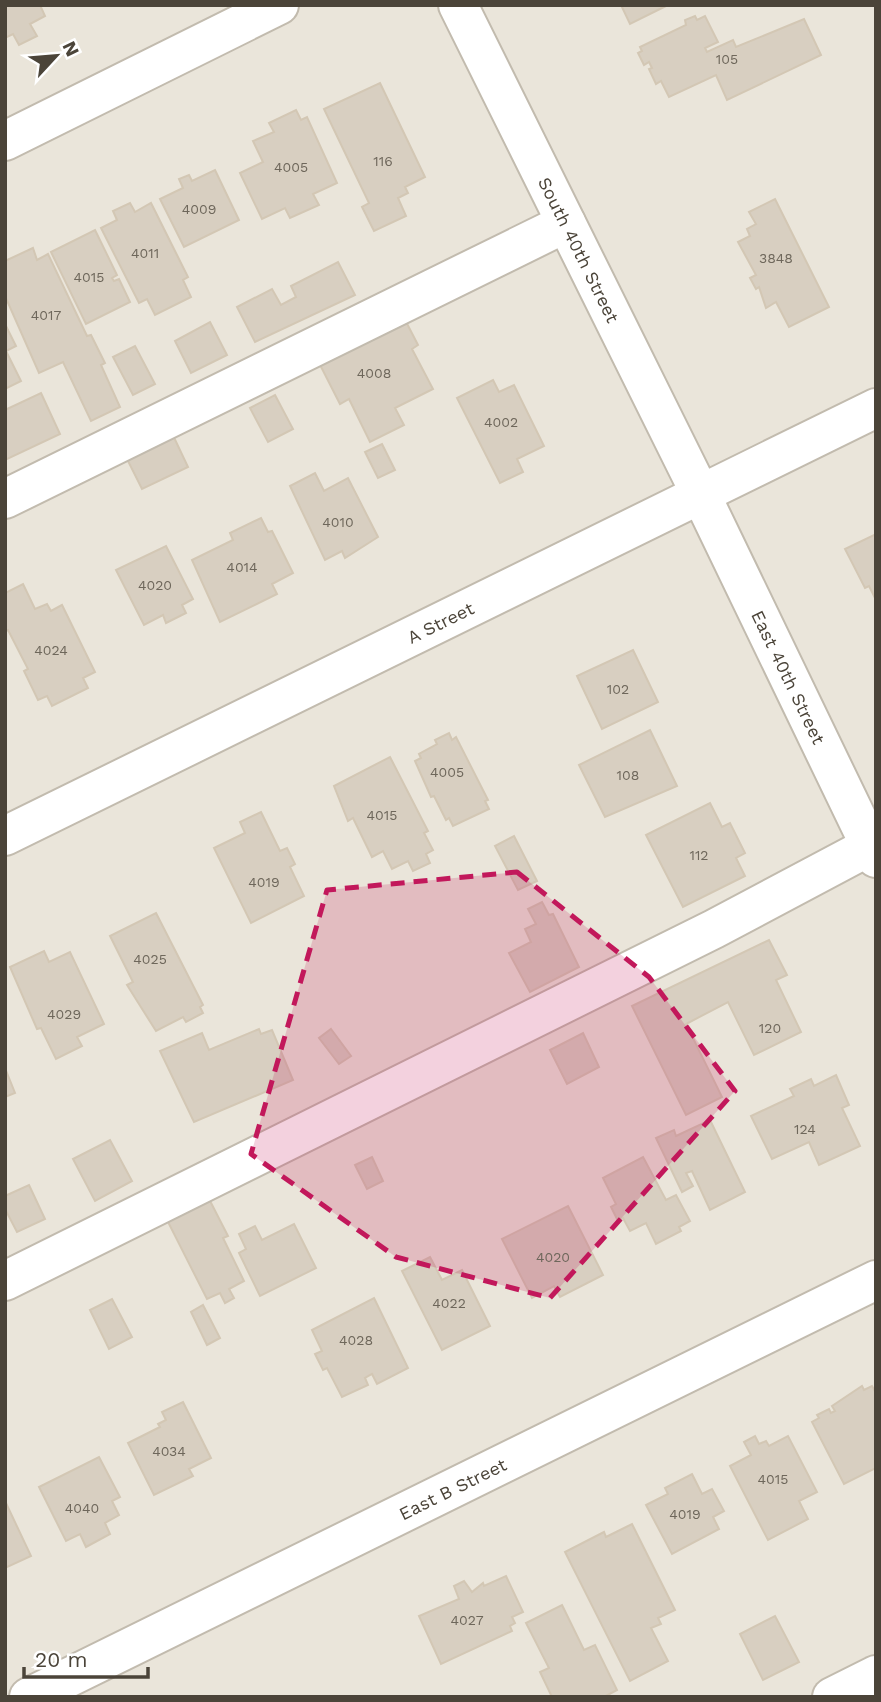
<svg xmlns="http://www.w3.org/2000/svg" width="881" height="1702" viewBox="0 0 881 1702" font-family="'Work Sans',sans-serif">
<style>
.residential{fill:#eae5da}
.building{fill:#d8cfc1;stroke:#d3c7b4;stroke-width:2}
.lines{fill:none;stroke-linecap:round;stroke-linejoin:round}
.minor-casing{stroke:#c2bbae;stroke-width:42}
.minor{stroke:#fff;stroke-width:38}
.marked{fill:#c2185b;fill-opacity:0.2;stroke:#c2185b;stroke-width:5;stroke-dasharray:14 9;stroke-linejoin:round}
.labels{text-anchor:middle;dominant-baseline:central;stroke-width:7;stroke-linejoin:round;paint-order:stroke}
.number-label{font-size:14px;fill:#6e675b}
.street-label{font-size:18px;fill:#4b4439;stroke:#fff}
</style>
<rect width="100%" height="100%" fill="#f6f3ec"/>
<rect class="residential" x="5" y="5" width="871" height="1692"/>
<g class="building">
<polygon points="5,5 40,5 45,16 30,24 37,36 19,45 13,34 5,38"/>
<polygon points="621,5 668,5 630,24"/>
<polygon points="695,16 697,20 705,16 718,42 705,48 707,52 733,40 736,47 804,19 821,55 727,100 716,75 669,97 661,81 656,84 649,69 652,68 649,62 644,65 638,53 642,51 640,47 686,25 685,20"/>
<polygon points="380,83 425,177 405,187 408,193 398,198 406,216 374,231 362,207 369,203 324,109"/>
<polygon points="296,110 301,120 307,117 337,183 313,194 319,205 290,218 285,208 262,219 240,173 263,162 253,141 274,132 269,123"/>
<polygon points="215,170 239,220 184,247 160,199 183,188 179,179 189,175 192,181"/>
<polygon points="775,199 829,307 789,327 776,302 766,308 759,287 756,289 750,278 756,275 738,242 750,236 747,229 756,224 749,212"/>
<polygon points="130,203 135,212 151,203 188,277 183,280 191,297 155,315 147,299 139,303 101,228 117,220 113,211"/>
<polygon points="95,230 117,275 112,278 114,281 119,279 130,302 86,324 51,252"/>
<polygon points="33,248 37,260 48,254 87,336 91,335 105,363 101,365 120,407 91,421 63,362 39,373 5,296 5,261"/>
<polygon points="338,262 355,295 255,342 237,307 272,289 281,305 296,297 291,286"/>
<polygon points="401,312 418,345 412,349 433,389 395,408 404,425 370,442 349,399 340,404 316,357"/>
<polygon points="210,322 227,355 191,373 175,341"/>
<polygon points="5,324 16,346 6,351 21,381 5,389"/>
<polygon points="135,346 155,384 133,395 113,357"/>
<polygon points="493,380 499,392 514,385 544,446 517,459 523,472 500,483 457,398"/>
<polygon points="41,393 60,434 5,460 5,410"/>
<polygon points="275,395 293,429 268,442 250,408"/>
<polygon points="170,429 188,467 142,489 123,451"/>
<polygon points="382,444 395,470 378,478 365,452"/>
<polygon points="315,473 324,491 348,478 378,537 345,558 342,551 325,560 290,486"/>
<polygon points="261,518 268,532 272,531 293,573 272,584 277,594 220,622 192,560 233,540 230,533"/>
<polygon points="876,534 876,600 869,586 865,588 845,549"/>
<polygon points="166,546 193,599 182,605 186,613 166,623 163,615 144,625 116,570"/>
<polygon points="23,584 35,609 47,604 51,611 62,605 95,672 83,678 88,688 52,706 47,696 38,700 24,671 28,669 8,630 5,631 5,593"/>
<polygon points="633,650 658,702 602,729 577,676"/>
<polygon points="650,730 677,786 605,817 579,765"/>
<polygon points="449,733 452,740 456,737 488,800 485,801 489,809 453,826 449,818 446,820 434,796 431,797 415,761 421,758 419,754 437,744 435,740"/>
<polygon points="390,757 428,831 424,833 433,850 426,854 430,863 413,871 408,861 392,869 383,851 372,857 353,818 348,821 334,786"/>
<polygon points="710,803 722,827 730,823 745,853 736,858 745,876 683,907 646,835"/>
<polygon points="261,812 280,851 287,848 295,864 290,867 304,896 251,923 214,848 245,833 240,822"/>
<polygon points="514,836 537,881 518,890 495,846"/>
<polygon points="542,902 549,915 553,914 579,967 530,992 509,953 531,942 525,929 536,924 528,909"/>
<polygon points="156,913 203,1005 200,1007 203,1013 186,1022 183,1017 156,1031 127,985 133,982 110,936"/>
<polygon points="769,940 787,975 776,980 801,1032 754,1055 728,1002 686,1024 722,1097 686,1115 632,1006"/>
<polygon points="44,951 49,962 70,952 104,1024 77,1037 82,1046 56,1059 41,1028 37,1029 10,967"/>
<polygon points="259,1029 261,1034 272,1030 293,1080 194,1122 160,1051 202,1033 209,1050"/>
<polygon points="331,1029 351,1056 339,1064 319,1038"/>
<polygon points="583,1033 599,1067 567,1084 550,1050"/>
<polygon points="5,1068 15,1093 5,1097"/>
<polygon points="836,1075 849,1105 842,1108 860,1146 819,1165 809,1142 772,1159 751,1116 794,1096 790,1089 811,1079 814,1086"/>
<polygon points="710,1120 745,1192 710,1210 692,1171 686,1173 693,1186 682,1192 656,1138 674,1130 676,1136"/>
<polygon points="110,1140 132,1181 95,1201 73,1159"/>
<polygon points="372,1157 383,1181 367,1189 355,1165"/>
<polygon points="643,1157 666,1200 676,1195 690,1221 679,1227 681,1231 656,1244 646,1223 630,1231 623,1218 618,1221 611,1207 616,1204 603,1178"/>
<polygon points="29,1185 45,1219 17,1232 5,1209 5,1196"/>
<polygon points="207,1195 228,1236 223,1238 244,1281 229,1289 234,1298 225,1303 220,1293 207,1299 165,1216"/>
<polygon points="568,1206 603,1275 560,1297 554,1286 532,1298 502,1239"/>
<polygon points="294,1224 316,1268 260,1296 239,1253 246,1249 239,1234 255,1226 262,1240"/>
<polygon points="430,1257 442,1280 462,1270 490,1326 442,1350 402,1271"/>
<polygon points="374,1298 408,1368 377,1384 372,1374 365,1378 368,1385 342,1397 327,1368 323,1370 315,1354 322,1351 312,1330"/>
<polygon points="112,1299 132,1337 109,1349 90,1310"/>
<polygon points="203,1305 220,1338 207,1345 191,1312"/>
<polygon points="862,1386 864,1390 872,1386 876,1393 876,1468 844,1484 812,1422 819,1418 817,1415 829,1409 831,1413 835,1411 832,1406"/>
<polygon points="183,1402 211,1458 189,1469 193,1476 154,1495 128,1443 160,1427 158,1424 166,1420 162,1412"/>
<polygon points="755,1436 759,1444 766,1441 769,1446 788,1436 817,1492 799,1501 808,1519 768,1540 730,1466 751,1455 744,1442"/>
<polygon points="99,1457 120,1497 112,1501 119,1515 105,1523 110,1534 86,1547 80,1534 66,1541 39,1487"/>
<polygon points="692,1474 702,1494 712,1489 724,1511 713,1517 719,1529 672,1554 646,1505 668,1494 665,1488"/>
<polygon points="5,1501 31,1556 5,1568"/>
<polygon points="632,1524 675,1610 658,1618 661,1624 651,1628 668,1661 630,1681 565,1552 604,1532 606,1537"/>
<polygon points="506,1576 523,1612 512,1617 515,1623 510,1626 512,1631 441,1664 419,1616 459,1599 454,1586 464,1581 472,1592 483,1583 484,1586"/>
<polygon points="562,1605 584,1650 595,1645 617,1690 604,1697 552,1697 540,1672 549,1668 526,1623"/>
<polygon points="775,1616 799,1662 763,1680 740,1634"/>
</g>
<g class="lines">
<defs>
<g id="minor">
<path id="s1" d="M 458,5 L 701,495 L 876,858"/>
<polyline points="5,141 279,5"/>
<polyline points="5,499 566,223"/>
<path id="s2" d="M 5,836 L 876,408"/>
<polyline points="5,1281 714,929 876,843"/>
<path id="s3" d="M 29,1697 L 876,1280"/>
<polyline points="832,1697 876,1675"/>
</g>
</defs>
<use href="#minor" class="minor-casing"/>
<use href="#minor" class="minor"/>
</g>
<path class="marked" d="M 517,872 L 649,977 L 735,1091 L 550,1298 L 396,1257 L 251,1154 L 327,890 Z"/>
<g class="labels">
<g class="number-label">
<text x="727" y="59">105</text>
<text x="383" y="161">116</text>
<text x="291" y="167">4005</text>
<text x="199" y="209">4009</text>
<text x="145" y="253">4011</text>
<text x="776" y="258">3848</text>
<text x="89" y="277">4015</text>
<text x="46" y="315">4017</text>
<text x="374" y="373">4008</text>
<text x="501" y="422">4002</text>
<text x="338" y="522">4010</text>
<text x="242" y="567">4014</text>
<text x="155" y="585">4020</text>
<text x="51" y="650">4024</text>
<text x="618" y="689">102</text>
<text x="447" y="772">4005</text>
<text x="628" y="775">108</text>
<text x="382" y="815">4015</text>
<text x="699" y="855">112</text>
<text x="264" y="882">4019</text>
<text x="150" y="959">4025</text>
<text x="64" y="1014">4029</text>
<text x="770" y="1028">120</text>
<text x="805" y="1129">124</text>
<text x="553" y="1257">4020</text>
<text x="449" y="1303">4022</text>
<text x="356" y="1340">4028</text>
<text x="169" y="1451">4034</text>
<text x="773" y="1479">4015</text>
<text x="82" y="1508">4040</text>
<text x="685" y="1514">4019</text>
<text x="467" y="1620">4027</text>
</g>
<g class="street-label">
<text stroke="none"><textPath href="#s1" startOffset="273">South 40th Street</textPath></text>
<text stroke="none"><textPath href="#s2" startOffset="485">A Street</textPath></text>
<text stroke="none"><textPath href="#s1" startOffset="749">East 40th Street</textPath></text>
<text stroke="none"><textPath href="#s3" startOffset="472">East B Street</textPath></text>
</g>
</g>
<rect width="881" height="1702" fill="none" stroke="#4b4439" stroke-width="14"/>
<g transform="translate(56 56) rotate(64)" stroke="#ffffff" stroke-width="5" paint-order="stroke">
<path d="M0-5L12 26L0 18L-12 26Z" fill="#4b4439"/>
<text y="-10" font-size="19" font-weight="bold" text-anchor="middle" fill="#4b4439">N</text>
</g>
<path d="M24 1667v10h124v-10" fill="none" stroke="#4b4439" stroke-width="3.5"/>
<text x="35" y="1667" font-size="21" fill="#4b4439" stroke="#ffffff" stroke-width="5" paint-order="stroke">20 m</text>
</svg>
